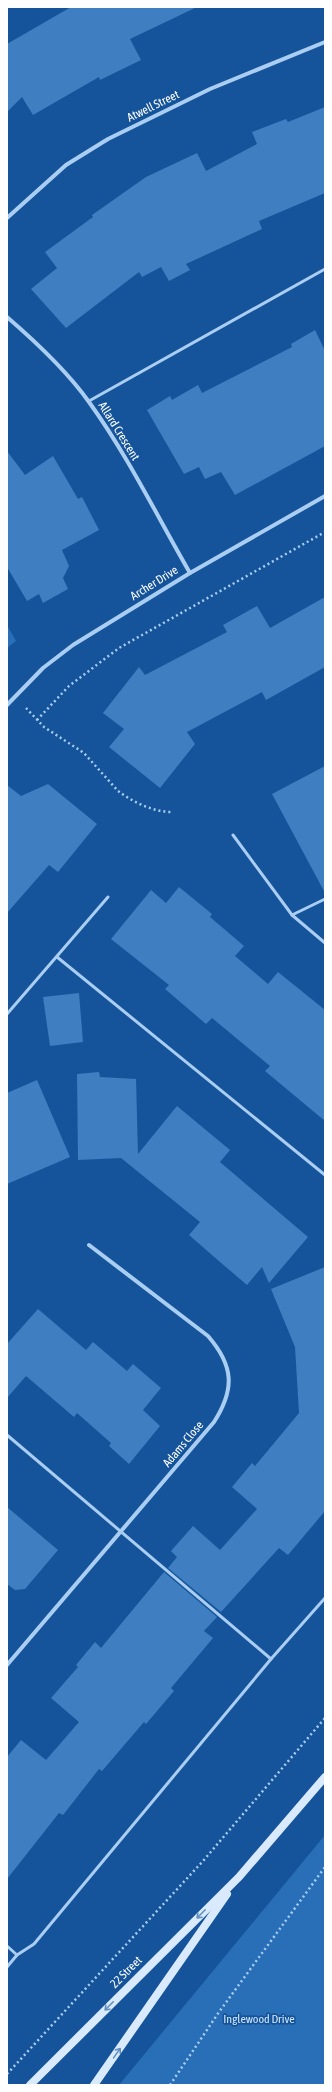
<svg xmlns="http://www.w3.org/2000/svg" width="332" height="2092" viewBox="0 0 332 2092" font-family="'Asap Condensed',sans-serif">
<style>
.green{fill:#296fb8}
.building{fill:#3e7ec1}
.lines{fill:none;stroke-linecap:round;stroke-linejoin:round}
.path{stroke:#aacdf2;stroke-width:2.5;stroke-dasharray:2 3;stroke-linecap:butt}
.service{stroke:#aacdf2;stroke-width:3}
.minor{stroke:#aacdf2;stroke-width:4}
.secondary{stroke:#d9eafc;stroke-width:8}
.oneway{stroke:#6390c1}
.labels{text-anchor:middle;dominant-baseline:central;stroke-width:3.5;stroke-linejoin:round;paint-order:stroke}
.street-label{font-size:12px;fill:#fff;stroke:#15549a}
.park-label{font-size:12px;fill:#d2e7fd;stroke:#15549a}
</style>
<rect width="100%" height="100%" fill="#15549a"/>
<g class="green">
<polygon points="7,625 16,641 7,648"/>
<polygon points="325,1835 325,2085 119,2085"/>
</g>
<g class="building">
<polygon points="71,7 197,7 130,39 141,60 100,80 99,77 33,115 22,97 7,112 7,44"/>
<polygon points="325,107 325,193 259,221 262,229 186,264 190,270 169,281 161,267 142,277 139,272 66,328 31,289 57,268 45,252 93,217 92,215 146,177 197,153 206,171 257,144 252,132 286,119 288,122"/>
<polygon points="315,330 325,351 325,446 235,495 221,472 205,479 199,467 184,474 147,410 170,396 172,400 198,385 202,393 292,347 291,344"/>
<polygon points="7,451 25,475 53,456 78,499 82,497 99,530 62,550 69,566 63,578 68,589 43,603 39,594 27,601 7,567"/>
<polygon points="325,597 325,667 266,700 262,692 187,732 195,744 160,788 109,747 124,729 103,713 139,667 145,675 227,632 223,625 257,606 270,628"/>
<polygon points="325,766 325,893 272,794"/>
<polygon points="48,784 97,824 58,872 49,865 7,913 7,785 21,796"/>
<polygon points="179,887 212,914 210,917 244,946 235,956 268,984 278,972 325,1010 325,1121 265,1071 270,1066 212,1018 206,1024 165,989 169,985 111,939 151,890 166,903"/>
<polygon points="79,993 83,1042 50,1046 43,997"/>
<polygon points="99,1072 100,1077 136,1079 138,1154 177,1106 230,1150 220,1162 308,1237 269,1283 262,1267 247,1285 220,1262 189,1235 200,1222 121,1158 78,1160 77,1074"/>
<polygon points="37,1080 70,1157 7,1184 7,1093"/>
<polygon points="325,1267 325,1511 288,1555 279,1548 221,1612 168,1568 177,1557 171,1551 193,1526 220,1550 257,1509 232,1487 252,1463 255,1466 299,1413 295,1347 271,1289"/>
<polygon points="38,1309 86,1350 93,1342 127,1371 133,1364 161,1388 143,1410 160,1426 129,1464 109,1446 111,1443 77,1413 74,1417 26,1376 7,1398 7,1344"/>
<polygon points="7,1507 58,1550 25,1589 15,1590 7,1584"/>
<polygon points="164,1572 217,1617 204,1631 213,1638 171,1688 174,1691 146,1724 144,1722 102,1771 99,1769 63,1815 59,1813 7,1879 7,1757 21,1740 46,1760 79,1722 51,1698 78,1667 76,1665 95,1642 101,1648"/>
</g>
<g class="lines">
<g class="path">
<path d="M 26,708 L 44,727 L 84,753 L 118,791 C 133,802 153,812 172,812"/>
<polyline points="37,720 69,686 119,648 325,532"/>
<polyline points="7,2074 203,1861 325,1718"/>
<polyline points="170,2085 219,2012 325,1867"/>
</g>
<g class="service">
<polyline points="89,401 325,269"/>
<polyline points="233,835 292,915 325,943"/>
<polyline points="292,915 325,899"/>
<polyline points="57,957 325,1175"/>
<polyline points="7,1014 108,897"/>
<polyline points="7,1435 271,1659"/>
<polyline points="7,1946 17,1955"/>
<polyline points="7,1967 17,1955 34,1944 271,1659 325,1598"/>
</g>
<g class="minor">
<polyline points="7,218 66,165 108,139 210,89 325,42"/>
<path d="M 7,317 C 36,342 67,371 89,402 C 128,456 157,516 190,573"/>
<polyline points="7,705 43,668 73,645 190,573 325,496"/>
<path d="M 7,1665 L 214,1422 C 235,1389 234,1366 208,1336 L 89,1245"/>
</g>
<g class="secondary">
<polyline points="30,2085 239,1877 325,1777"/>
<polyline points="94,2085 227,1894"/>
</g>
</g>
<defs><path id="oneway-shaft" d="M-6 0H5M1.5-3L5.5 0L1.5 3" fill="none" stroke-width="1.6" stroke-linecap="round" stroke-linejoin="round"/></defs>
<g class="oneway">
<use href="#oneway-shaft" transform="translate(201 1914) rotate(135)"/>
<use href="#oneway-shaft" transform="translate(109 2006) rotate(135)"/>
<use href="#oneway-shaft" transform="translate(117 2053) rotate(-55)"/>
</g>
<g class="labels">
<g class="street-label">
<text transform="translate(153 106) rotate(-26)">Atwell Street</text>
<text transform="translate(119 431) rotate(58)">Allard Crescent</text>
<text transform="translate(154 583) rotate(-32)">Archer Drive</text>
<text transform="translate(183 1444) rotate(-50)">Adams Close</text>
<text transform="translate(126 1972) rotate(-45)">22 Street</text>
</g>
<g class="park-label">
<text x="259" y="2019">Inglewood Drive</text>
</g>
</g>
<rect width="332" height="2092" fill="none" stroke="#ffffff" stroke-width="16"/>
</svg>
